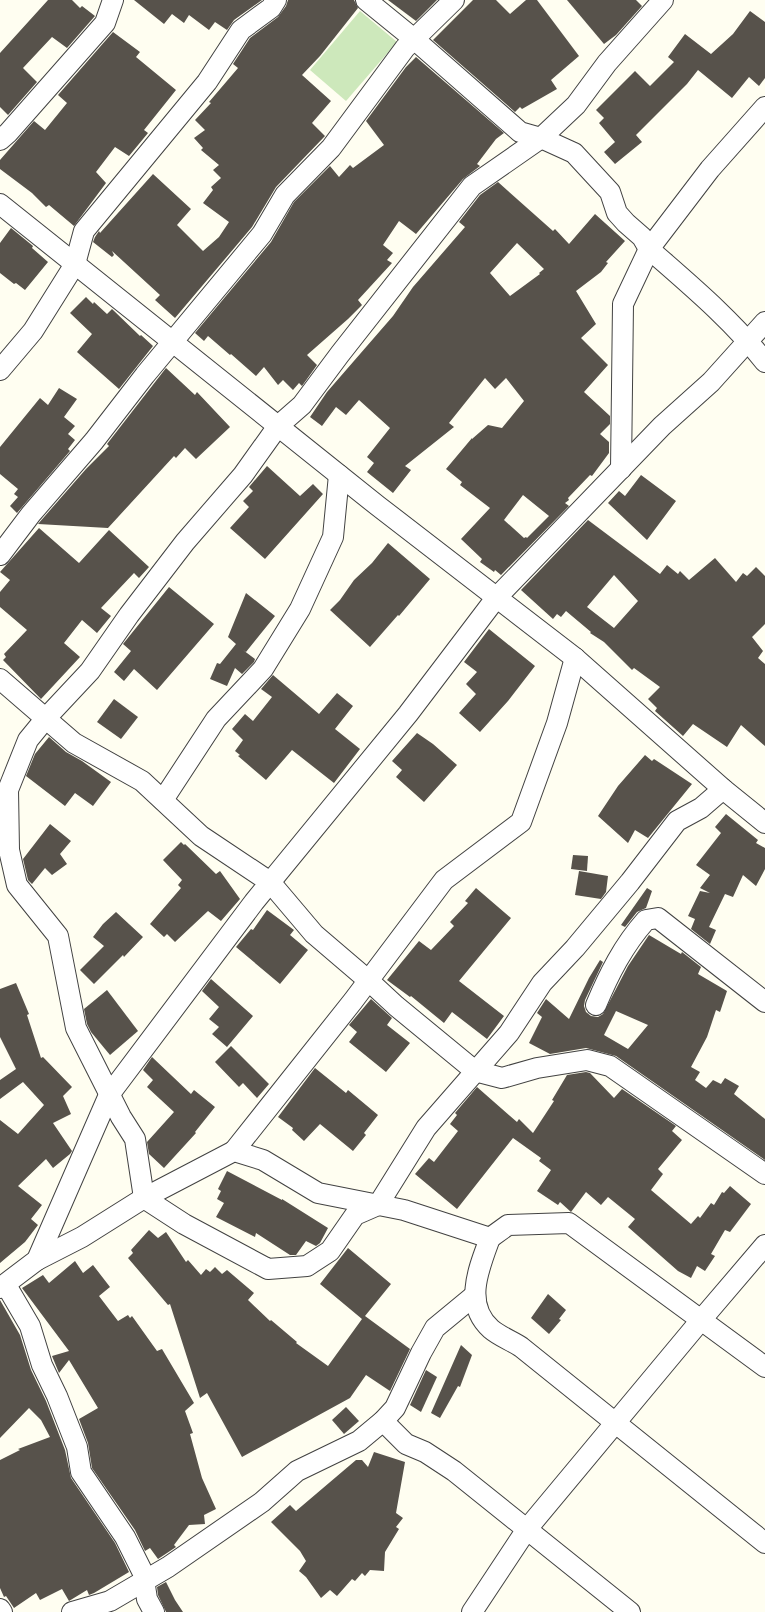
<svg xmlns="http://www.w3.org/2000/svg" width="765" height="1612" viewBox="0 0 765 1612" font-family="'Playfair Display',serif">
<style>
.green{fill:#cde8bb}
.building{fill:#57524b;fill-rule:evenodd}
.lines{fill:none;stroke-linecap:round;stroke-linejoin:round}
.street-casing{stroke:#424242;stroke-width:22}
.street{stroke:#fff;stroke-width:20}
</style>
<rect width="100%" height="100%" fill="#fffef1"/>
<polygon class="green" points="360,11 397,42 346,101 310,70"/>
<g class="building">
<polygon points="48,0 72,0 80,8 82,6 95,16 67,48 52,37 23,68 37,82 8,115 0,107 0,53"/>
<polygon points="134,0 262,0 234,20 227,30 215,22 209,30 189,15 184,23 172,14 164,24"/>
<polygon points="288,0 354,0 358,8 320,56 302,75 331,101 312,123 325,136 276,187 252,227 175,318 155,300 160,295 112,251 114,255 112,257 93,242 95,237 99,231 100,233 153,174 191,209 177,225 203,251 219,237 229,222 203,203 213,190 211,187 221,178 213,170 219,165 201,150 203,148 194,138 205,130 195,120 211,103 209,102 238,68 233,64 250,38 278,17 286,6"/>
<polygon points="388,0 437,0 416,21"/>
<polygon points="473,0 496,0 510,14 526,0 537,0 579,56 551,80 557,89 522,109 520,107 515,112 433,40"/>
<polygon points="567,0 636,0 642,6 616,35 604,44"/>
<polygon points="750,11 765,22 765,78 759,86 749,77 732,98 698,70 687,84 636,135 642,142 615,164 604,152 615,142 599,123 604,118 596,110 635,71 650,86 674,62 668,57 685,34 711,54 733,34"/>
<polygon points="113,32 140,52 136,57 176,90 144,130 148,133 129,156 115,147 96,172 106,183 74,226 49,205 46,207 32,193 0,169 0,160 34,121 45,130 67,103 58,95"/>
<polygon points="416,57 504,133 496,139 477,164 480,166 463,179 416,234 399,221 383,245 393,253 387,260 392,263 358,300 362,305 348,319 307,355 317,365 302,386 299,383 293,390 283,380 278,385 264,367 256,376 231,354 230,355 208,336 204,341 195,333 271,242 294,202 330,166 339,177 350,165 353,168 384,145 366,121 406,67"/>
<path d="M 498,182 L 553,231 L 555,229 L 569,244 L 595,214 L 625,241 L 606,262 L 608,263 L 601,272 L 576,291 L 596,324 L 581,338 L 608,365 L 584,392 L 610,416 L 610,424 L 600,434 L 609,442 L 609,453 L 592,476 L 590,475 L 568,498 L 569,500 L 565,503 L 569,506 L 501,575 L 495,570 L 494,572 L 480,562 L 482,559 L 461,539 L 490,508 L 460,485 L 462,482 L 446,469 L 472,438 L 472,439 L 488,425 L 502,428 L 524,401 L 506,378 L 495,389 L 485,378 L 449,423 L 454,427 L 405,466 L 411,470 L 393,493 L 367,472 L 374,463 L 367,457 L 390,428 L 359,400 L 346,415 L 336,407 L 322,426 L 310,417 L 327,392 L 393,316 L 413,287 L 465,227 L 459,222 L 480,195 ZM 517,243 L 544,269 L 539,273 L 540,274 L 510,296 L 490,273 ZM 523,495 L 549,516 L 527,538 L 526,537 L 524,538 L 504,520 Z"/>
<polygon points="11,228 33,246 32,248 48,262 25,290 16,283 14,284 0,273 0,243"/>
<polygon points="86,297 93,304 94,302 107,314 112,309 140,336 141,335 153,346 119,389 77,352 92,334 70,313"/>
<polygon points="166,368 195,395 197,392 230,427 196,459 185,448 176,458 174,456 108,528 38,524 86,469 109,446 107,444"/>
<polygon points="59,388 77,399 64,417 75,426 68,434 75,440 68,449 70,451 17,513 10,506 18,497 14,494 18,489 0,474 0,447 40,398 48,405"/>
<polygon points="267,466 300,496 313,484 323,494 265,559 230,528 249,507 243,501 253,491 249,487"/>
<polygon points="641,475 676,501 647,540 608,503 619,491 625,496"/>
<path d="M 588,520 L 660,574 L 667,565 L 678,574 L 680,571 L 689,580 L 715,558 L 736,582 L 743,573 L 747,576 L 756,567 L 765,576 L 765,624 L 752,637 L 763,651 L 758,658 L 765,664 L 765,746 L 741,725 L 727,747 L 693,724 L 683,736 L 655,711 L 657,708 L 648,699 L 660,687 L 634,668 L 632,670 L 604,642 L 590,633 L 591,632 L 566,611 L 561,617 L 557,614 L 553,619 L 521,590 ZM 614,575 L 638,601 L 614,628 L 587,607 Z"/>
<polygon points="39,528 79,563 109,530 149,567 139,578 134,573 101,608 111,616 97,633 82,620 64,643 80,657 41,699 3,660 6,657 4,654 27,630 0,607 0,592 10,580 0,572"/>
<polygon points="388,543 430,579 399,616 398,615 370,647 330,610 340,600 354,580 372,563"/>
<polygon points="169,587 214,624 157,690 134,669 124,681 114,672 131,651 123,644"/>
<polygon points="246,593 275,616 246,652 243,650 255,659 254,662 242,674 235,668 227,686 210,679 217,663 220,664 236,644 228,637"/>
<polygon points="489,629 535,666 508,701 480,732 459,713 476,694 466,684 477,672 464,662"/>
<polygon points="273,675 319,714 337,693 353,706 335,729 360,749 334,783 292,750 266,780 238,756 240,755 235,751 243,740 232,729 245,714 253,721 272,697 261,689"/>
<polygon points="114,699 138,717 121,739 97,722"/>
<polygon points="417,733 433,744 457,765 424,802 396,777 402,770 392,761"/>
<polygon points="49,737 66,752 82,761 111,782 93,806 75,793 65,806 26,776 35,754"/>
<polygon points="645,755 652,761 654,759 692,784 648,838 635,830 628,843 598,816 618,786"/>
<polygon points="726,814 758,840 756,843 765,848 765,869 756,886 743,875 733,897 725,894 709,927 716,930 710,944 691,929 695,919 688,916 700,891 710,893 700,888 710,875 696,865 721,833 715,827"/>
<polygon points="50,824 71,841 60,854 67,864 52,875 45,868 32,884 28,880 23,859"/>
<polygon points="181,842 184,845 185,844 216,874 220,871 240,899 221,921 208,911 175,942 167,934 164,937 150,924 181,888 178,885 182,880 163,860"/>
<polygon points="573,855 588,856 587,871 571,869"/>
<polygon points="579,871 608,876 606,892 601,899 575,895"/>
<polygon points="476,888 511,918 459,981 504,1016 487,1039 452,1012 444,1023 411,996 410,997 387,980 419,941 431,950 454,926 450,922 468,903 465,901"/>
<polygon points="647,888 652,891 646,908 637,912 625,927 621,925"/>
<polygon points="267,910 294,930 290,935 308,950 280,984 236,947 251,929 253,930"/>
<polygon points="116,912 143,937 124,957 123,955 94,984 80,970 104,946 93,937 103,924"/>
<path d="M 649,935 L 681,954 L 682,952 L 701,967 L 698,974 L 727,991 L 720,1012 L 716,1010 L 707,1037 L 691,1067 L 700,1072 L 695,1080 L 706,1088 L 713,1080 L 721,1084 L 725,1078 L 739,1086 L 734,1094 L 765,1119 L 765,1160 L 616,1056 L 586,1048 L 550,1054 L 529,1043 L 542,1017 L 537,1013 L 546,999 L 569,1019 L 589,978 L 600,960 L 603,962 L 585,1000 L 584,1006 L 586,1012 L 591,1016 L 598,1017 L 603,1014 L 628,966 ZM 616,1011 L 648,1025 L 628,1049 L 604,1035 Z"/>
<polygon points="211,979 253,1016 227,1047 212,1034 219,1027 209,1019 219,1007 202,991"/>
<polygon points="16,983 29,1014 27,1015 41,1058 43,1057 72,1087 63,1096 71,1114 53,1123 72,1151 70,1154 53,1168 46,1159 18,1186 42,1205 31,1219 38,1225 25,1242 0,1263 0,1120 18,1134 44,1105 23,1082 0,1099 0,1080 16,1069 0,1037 0,989"/>
<polygon points="107,990 138,1031 110,1055 91,1032 87,1024 84,1009"/>
<polygon points="371,999 392,1018 387,1025 410,1043 386,1072 349,1042 357,1032 349,1025"/>
<polygon points="231,1046 269,1084 257,1098 243,1083 239,1087 215,1062"/>
<polygon points="152,1057 191,1094 194,1090 215,1107 195,1132 196,1133 164,1168 149,1154 147,1142 174,1112 147,1087 153,1080 143,1070"/>
<polygon points="315,1068 346,1093 348,1090 378,1115 364,1133 366,1135 353,1151 320,1124 304,1141 292,1130 293,1128 278,1117"/>
<polygon points="586,1072 590,1073 614,1098 622,1089 676,1126 672,1131 682,1140 658,1169 663,1174 651,1190 691,1224 698,1216 700,1218 711,1203 714,1205 722,1192 724,1193 730,1186 751,1204 730,1232 725,1230 711,1254 715,1256 705,1271 697,1266 691,1278 678,1271 628,1227 635,1219 608,1197 601,1205 586,1192 571,1212 560,1202 558,1205 537,1191 551,1170 539,1161 541,1158 513,1138 457,1209 415,1174 429,1158 434,1162 458,1131 450,1124 457,1115 455,1113 477,1087 517,1122 519,1119 533,1133 554,1101 552,1100 567,1075"/>
<polygon points="227,1171 282,1200 282,1199 328,1228 320,1243 316,1246 306,1241 296,1255 290,1255 256,1233 255,1237 216,1217 224,1203 217,1199 221,1191 218,1189"/>
<polygon points="149,1230 158,1238 166,1232 186,1262 188,1260 201,1275 206,1269 210,1272 215,1267 222,1274 227,1270 254,1293 248,1300 270,1321 271,1320 297,1342 296,1343 328,1366 362,1319 320,1284 348,1248 391,1284 365,1316 410,1349 390,1391 366,1375 350,1398 242,1457 207,1393 200,1398 170,1304 168,1305 128,1258 133,1253 131,1250"/>
<polygon points="75,1261 83,1273 93,1265 110,1287 99,1296 118,1321 128,1315 130,1318 132,1316 157,1351 162,1349 194,1403 185,1411 193,1433 190,1434 202,1478 216,1509 204,1515 205,1524 189,1525 174,1545 176,1547 158,1559 150,1548 145,1551 135,1530 92,1468 88,1443 79,1419 98,1408 69,1360 59,1373 52,1356 69,1351 22,1288 43,1275 49,1283"/>
<polygon points="548,1294 566,1310 559,1319 561,1320 549,1334 531,1318"/>
<polygon points="0,1300 20,1335 31,1370 46,1401 65,1450 71,1478 115,1543 129,1572 94,1593 89,1595 87,1590 69,1601 62,1589 40,1600 36,1593 14,1608 6,1596 4,1597 0,1588 0,1460 20,1450 18,1449 50,1437 41,1420 29,1408 0,1438"/>
<polygon points="461,1345 472,1355 460,1387 458,1386 440,1418 431,1413"/>
<polygon points="426,1370 437,1377 421,1412 410,1405"/>
<polygon points="346,1407 359,1421 344,1434 332,1420"/>
<polygon points="374,1452 405,1462 396,1513 403,1518 396,1527 399,1529 385,1552 384,1571 370,1570 365,1576 362,1573 355,1581 352,1579 337,1596 330,1590 321,1598 306,1577 299,1571 306,1561 300,1551 271,1522 290,1505 296,1511 356,1460 362,1460 368,1467"/>
<polygon points="166,1582 175,1600 183,1612 166,1612 158,1595 157,1587"/>
</g>
<g class="lines">
<defs>
<g id="street">
<path d="M 366,0 L 414,39 L 520,132 L 541,138 L 574,153 L 610,192 L 617,213 L 626,223 L 642,237 L 649,249 C 690,285 731,319 765,362"/>
<polyline points="663,0 607,63 576,105 541,138 472,186 340,354 302,405 278,426 243,475 185,542 129,615 90,671 46,718 28,740 8,790 9,850 17,885 58,936 76,1028 121,1117 135,1139 144,1198 184,1224 268,1269 307,1266 330,1251 355,1215 378,1205 426,1128 509,1033 542,983 575,948 630,882 677,821 701,808 723,789"/>
<polyline points="0,140 8,133 105,23 113,0"/>
<polyline points="0,204 378,506 575,658 723,789 765,823"/>
<polyline points="0,370 33,331 75,264 84,231 207,82 241,30 271,8 276,0"/>
<polyline points="621,469 623,304 649,249 710,169 765,107"/>
<polyline points="0,555 31,514 94,441 145,375 262,234 285,195 331,148 405,48 454,0"/>
<polyline points="0,679 74,743 142,781 201,836 270,882 314,934 369,981 396,1006 475,1071 502,1078 537,1068 587,1060 610,1066 765,1174"/>
<polyline points="163,800 216,719 263,669 300,609 333,537 339,475"/>
<path d="M 596,1005 C 609,974 623,946 646,920 L 658,918 L 765,1002"/>
<polyline points="234,1151 353,1001 444,880 521,822 557,723 575,658"/>
<path d="M 490,1238 C 479,1268 463,1304 491,1329 C 499,1336 512,1341 521,1347 L 765,1543"/>
<polyline points="37,1260 82,1237 144,1198 234,1151 263,1160 318,1193 404,1210 490,1238 508,1225 569,1223 765,1367"/>
<polyline points="6,1285 30,1326 42,1365 57,1396 77,1447 81,1472 125,1537 143,1573 147,1599 154,1612"/>
<polyline points="0,1288 37,1260 109,1095 254,902 408,714 496,598 662,426 711,382 765,322"/>
<polyline points="383,1421 406,1444 425,1452 454,1471 630,1612"/>
<polyline points="0,1609 2,1612"/>
<polyline points="72,1612 110,1601 168,1567 262,1502 297,1471 359,1441 383,1421 395,1408 421,1353 435,1328 475,1295"/>
<polyline points="472,1612 527,1529 701,1320 765,1245"/>
</g>
</defs>
<use href="#street" class="street-casing"/>
<use href="#street" class="street"/>
</g>
</svg>
